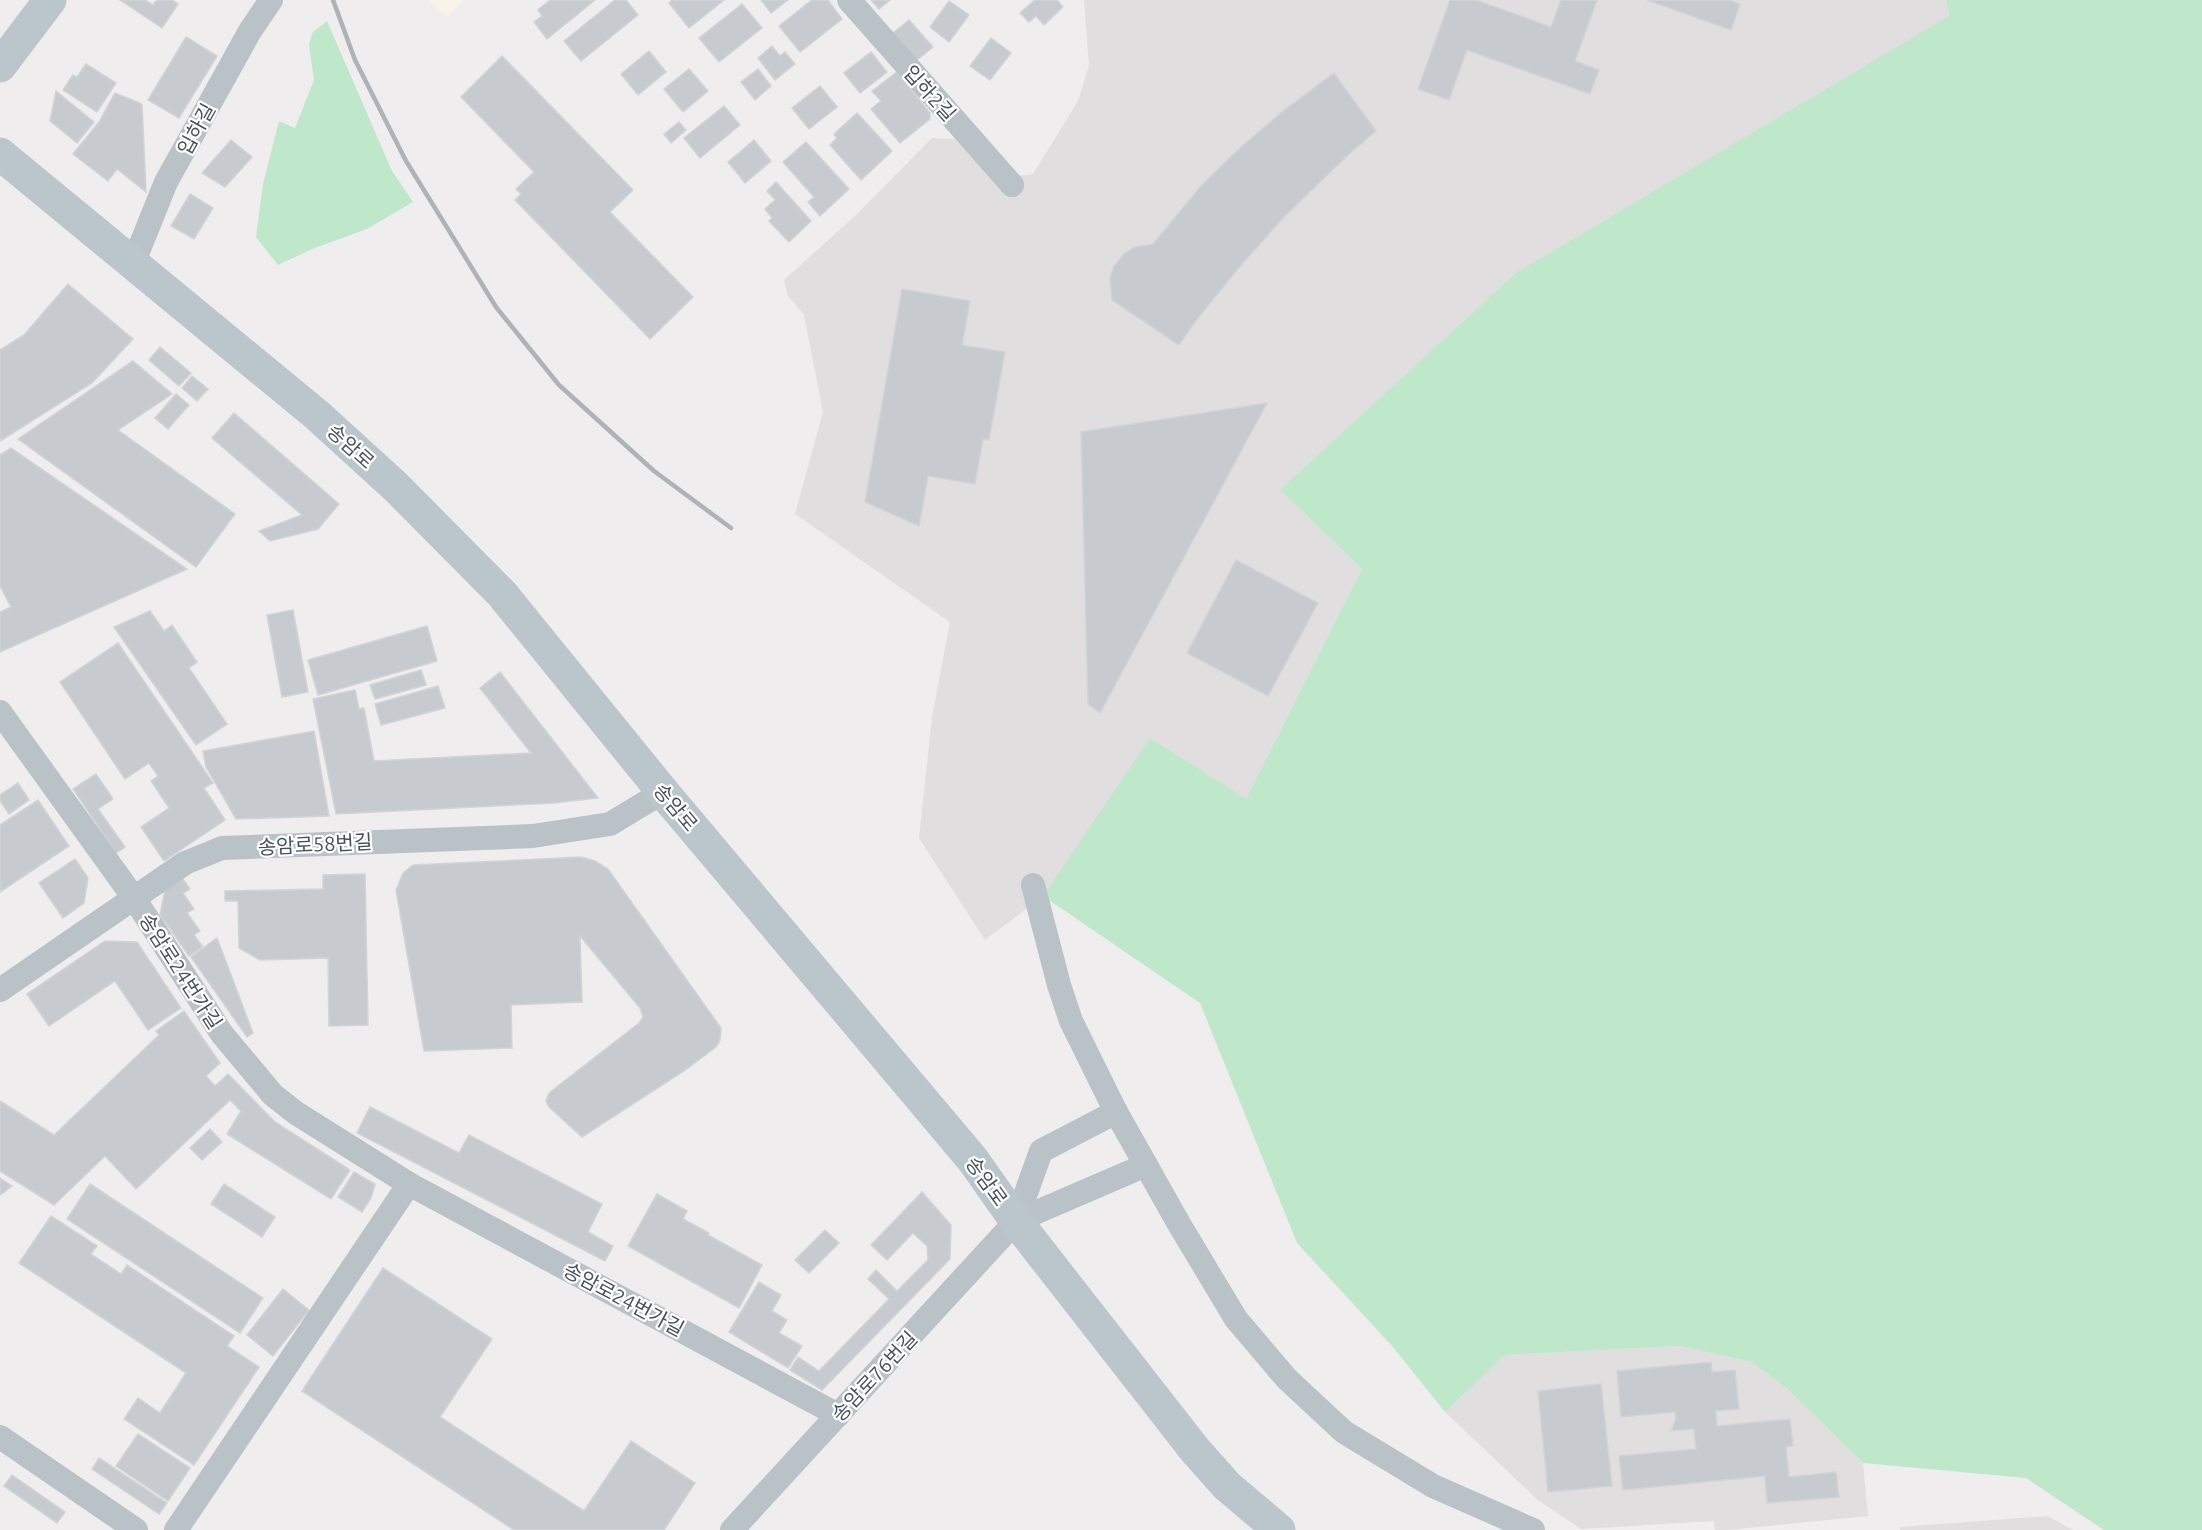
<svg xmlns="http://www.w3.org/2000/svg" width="2202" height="1530" viewBox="0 0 2202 1530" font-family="Ubuntu,'Noto Sans KR',sans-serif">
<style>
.commercial{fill:#f9f2e7}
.education{fill:#e0dede}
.green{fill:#bfe8cb}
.building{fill:#c7cacf;stroke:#d1d4d7;stroke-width:1.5}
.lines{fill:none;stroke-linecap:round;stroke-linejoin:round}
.street{stroke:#b9c2c7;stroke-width:24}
.secondary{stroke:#bac5cc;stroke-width:33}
.rail{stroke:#afb3b6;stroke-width:4.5}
.labels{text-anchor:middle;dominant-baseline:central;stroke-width:4.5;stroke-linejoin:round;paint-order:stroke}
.street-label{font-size:20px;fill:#475157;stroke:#fff}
</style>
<rect width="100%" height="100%" fill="#efeded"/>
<polygon class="commercial" points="429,0 464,0 447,17"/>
<g class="education">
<polygon points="1084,0 1946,0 1949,16 1280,490 1362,569 1246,799 1043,896 985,940 919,838 932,717 950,622 795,514 823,412 804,315 788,296 784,280 857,214 932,138 955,139 1005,195 1019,176 1033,174 1078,101 1089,66"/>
<polygon points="1680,1346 1751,1362 1784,1386 1863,1463 1868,1516 1728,1530 1715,1530 1714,1521 1581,1529 1539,1501 1445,1412 1505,1355"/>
<polygon points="2048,1516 2073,1530 1900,1530 1900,1527"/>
</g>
<g class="green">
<polygon points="1946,0 2202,0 2202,1530 2104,1530 2026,1478 1863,1463 1784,1386 1751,1362 1680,1346 1505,1355 1445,1412 1393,1347 1297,1243 1200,1003 1043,896 1150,738 1246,799 1362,569 1280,490 1516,273 1949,16"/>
<polygon points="327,21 392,171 413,202 367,229 312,249 278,265 256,237 263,184 279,121 295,128 314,80 309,45 312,33"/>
</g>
<g class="building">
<polygon points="120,0 145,0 153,5 157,0 172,0 178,4 162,28"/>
<polygon points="550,0 595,0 547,39 534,22 542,16 538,10"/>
<polygon points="615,0 626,0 638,15 581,61 564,41"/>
<polygon points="672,0 724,0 689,28 669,3"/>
<polygon points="761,0 788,0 771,13"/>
<polygon points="812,0 828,0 842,19 800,52 779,26"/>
<polygon points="871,0 890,0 879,9"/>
<polygon points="1035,0 1057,0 1063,7 1044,25 1036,16 1029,22 1020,13"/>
<polygon points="1450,0 1476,0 1551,27 1561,0 1597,0 1575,61 1599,70 1590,94 1467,50 1449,100 1418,89"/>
<polygon points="1647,0 1728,0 1740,4 1731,30"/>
<polygon points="949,1 969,15 949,42 930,27"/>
<polygon points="742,4 762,28 719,62 699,38"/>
<polygon points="909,20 933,47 917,60 893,33"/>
<polygon points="186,37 217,56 179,118 148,100"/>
<polygon points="991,38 1011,53 990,80 970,66"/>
<polygon points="772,46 780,56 785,52 795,64 775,80 758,58"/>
<polygon points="649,51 666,72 638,95 621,74"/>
<polygon points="871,52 887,72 860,93 844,73"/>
<polygon points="502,56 633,190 610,212 693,297 650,339 515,200 521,194 516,189 534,172 461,97"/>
<polygon points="86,64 116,83 97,112 63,90 73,75 77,77"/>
<polygon points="689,69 708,91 683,112 664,89"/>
<polygon points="758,69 771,86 755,100 741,82"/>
<polygon points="897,72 930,113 930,119 900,143 871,109 881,101 872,91"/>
<polygon points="1334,73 1376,131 1347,156 1285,216 1242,264 1198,318 1179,345 1112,300 1110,278 1114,266 1124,254 1135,247 1153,244 1201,186 1241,147 1283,111"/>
<polygon points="820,86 837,107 809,129 792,108"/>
<polygon points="56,91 94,122 77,143 50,121"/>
<polygon points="115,93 142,104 146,192 117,169 108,181 73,154 99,122"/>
<polygon points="724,106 740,125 700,158 684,138"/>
<polygon points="857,113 892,151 861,180 830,145 837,138 834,134"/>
<polygon points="679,122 686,130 671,143 664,134"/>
<polygon points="231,140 252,157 225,187 202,173"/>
<polygon points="754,140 771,161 745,183 728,162"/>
<polygon points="806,142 849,189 820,216 808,202 814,197 783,162"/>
<polygon points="776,182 811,221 789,242 769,221 772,218 765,209 775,200 767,191"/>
<polygon points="190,194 213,208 194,239 171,226"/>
<polygon points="68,284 133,339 92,383 0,441 0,350 24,335"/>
<polygon points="902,289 970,301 962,345 1005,352 989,440 983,439 975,484 928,476 919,526 865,502"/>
<polygon points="160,347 191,373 179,386 149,360"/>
<polygon points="133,361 172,394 118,430 235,514 196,567 18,439"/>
<polygon points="192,376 208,389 197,401 182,388"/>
<polygon points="176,394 189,405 168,429 155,418"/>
<polygon points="1267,403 1100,713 1088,704 1081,432"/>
<polygon points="234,413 339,504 318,529 270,541 259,531 302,515 212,438"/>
<polygon points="11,448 187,569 0,652 0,612 11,607 0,586 0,455"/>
<polygon points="1236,560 1318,603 1268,696 1187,653"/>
<polygon points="293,610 308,692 282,697 267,615"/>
<polygon points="150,611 164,631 172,625 197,662 189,668 227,724 196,745 114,627"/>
<polygon points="427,626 437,661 318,695 308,660"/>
<polygon points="118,643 213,783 204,788 225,820 164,861 141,827 169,808 151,781 158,776 149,763 125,779 60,682"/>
<polygon points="421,670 426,685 375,699 370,685"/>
<polygon points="500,672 598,798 554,803 336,814 313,699 355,690 359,709 364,708 374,761 531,753 480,688"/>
<polygon points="438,686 445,708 381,725 375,704"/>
<polygon points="314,731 329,816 236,819 206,767 203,751"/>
<polygon points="96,774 113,799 98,809 125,847 116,853 73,789"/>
<polygon points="18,783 29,800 9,814 0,801 0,795"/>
<polygon points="38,800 69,846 0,892 0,825"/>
<polygon points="581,857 595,861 608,869 721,1028 720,1040 716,1047 684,1071 582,1137 549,1107 546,1101 549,1093 639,1023 643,1017 640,1008 580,936 582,1002 511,1005 512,1048 424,1051 396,890 403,873 413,865"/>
<polygon points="75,859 88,878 84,903 63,918 39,883"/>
<polygon points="365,874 368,1025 329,1026 328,958 260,960 239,948 238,901 225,901 225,891 323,889 323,875"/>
<polygon points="182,878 190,889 183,893 194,909 187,913 200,931 194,935 203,947 189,956 160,915 165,890"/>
<polygon points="217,938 253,1033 247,1037 191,957"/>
<polygon points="105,941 137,942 181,1008 148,1030 115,981 49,1026 27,994"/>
<polygon points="184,1011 220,1063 206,1076 215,1086 228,1074 275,1122 350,1170 331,1199 227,1134 241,1111 230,1100 136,1189 105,1156 54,1205 0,1171 0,1101 54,1135 159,1035 156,1031"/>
<polygon points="370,1107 459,1153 469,1135 602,1204 588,1232 613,1246 605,1261 357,1133"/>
<polygon points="210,1129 222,1142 202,1160 190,1148"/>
<polygon points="354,1172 375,1184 371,1198 362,1212 338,1197"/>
<polygon points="0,1178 12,1186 0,1195"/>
<polygon points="90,1184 263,1298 240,1333 67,1219"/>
<polygon points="224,1184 275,1217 262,1237 211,1204"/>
<polygon points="922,1192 951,1225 950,1259 822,1390 790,1370 798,1357 819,1371 889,1299 868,1279 876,1270 897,1291 928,1260 927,1246 913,1233 887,1260 871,1245"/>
<polygon points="657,1194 687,1211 683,1219 709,1233 708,1235 762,1265 739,1308 628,1246"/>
<polygon points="51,1216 97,1246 91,1254 121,1274 127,1265 234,1336 227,1346 259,1367 194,1465 124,1419 138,1398 160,1413 186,1373 19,1263"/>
<polygon points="825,1230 839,1243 809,1273 795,1260"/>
<polygon points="383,1268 492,1339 440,1417 584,1511 631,1441 695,1483 664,1530 514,1530 302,1391"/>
<polygon points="759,1282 781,1295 772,1311 787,1320 779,1333 802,1346 788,1368 729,1332"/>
<polygon points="283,1289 309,1310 273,1356 247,1335"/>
<polygon points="1711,1362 1712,1372 1735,1370 1739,1409 1716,1411 1717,1426 1790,1419 1793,1446 1786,1447 1789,1477 1836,1472 1839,1497 1767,1503 1765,1476 1623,1490 1619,1456 1696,1449 1694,1429 1671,1431 1676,1419 1675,1412 1621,1417 1617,1371"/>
<polygon points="1601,1384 1612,1486 1548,1492 1538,1391"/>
<polygon points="138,1434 190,1468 168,1501 116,1466"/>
<polygon points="99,1458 167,1503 159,1514 92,1469"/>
<polygon points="12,1475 65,1512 57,1523 4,1486"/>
</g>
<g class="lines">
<g class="street">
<polyline points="849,0 1012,185"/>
<polyline points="133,264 166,182 250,31 271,0"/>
<polyline points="0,712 134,898 222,1034 273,1095 296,1113 409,1184 838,1415"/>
<polyline points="1033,885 1059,985 1071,1021 1116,1112 1179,1224 1236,1319 1287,1379 1344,1432 1433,1486 1533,1530"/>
<polyline points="0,990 185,863 222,848 533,836 610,824 663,792"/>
<polyline points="1016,1221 1146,1165"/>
<polyline points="0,1437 136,1530"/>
<polyline points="176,1530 409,1184"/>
<polyline points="732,1530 1016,1221 1041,1151 1116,1112"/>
</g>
<g class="secondary">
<polyline points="0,66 50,0"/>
<polyline points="0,154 317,415 396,487 502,594 663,792 973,1160 1016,1221 1195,1450 1227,1486 1279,1530"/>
</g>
<polyline class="rail" points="333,0 355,60 406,161 496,307 559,385 654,471 731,528"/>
</g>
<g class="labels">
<g class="street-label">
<text transform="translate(930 93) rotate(48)">입하2길</text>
<text transform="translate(196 129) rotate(-61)">입하길</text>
<text transform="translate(351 446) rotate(42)">송암로</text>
<text transform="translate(676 807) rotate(50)">송암로</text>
<text transform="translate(315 844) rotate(-3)">송암로58번길</text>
<text transform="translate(181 971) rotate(57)">송암로24번가길</text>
<text transform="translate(987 1181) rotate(54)">송암로</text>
<text transform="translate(624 1299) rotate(28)">송암로24번가길</text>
<text transform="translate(874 1376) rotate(-47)">송암로76번길</text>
</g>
</g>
</svg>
